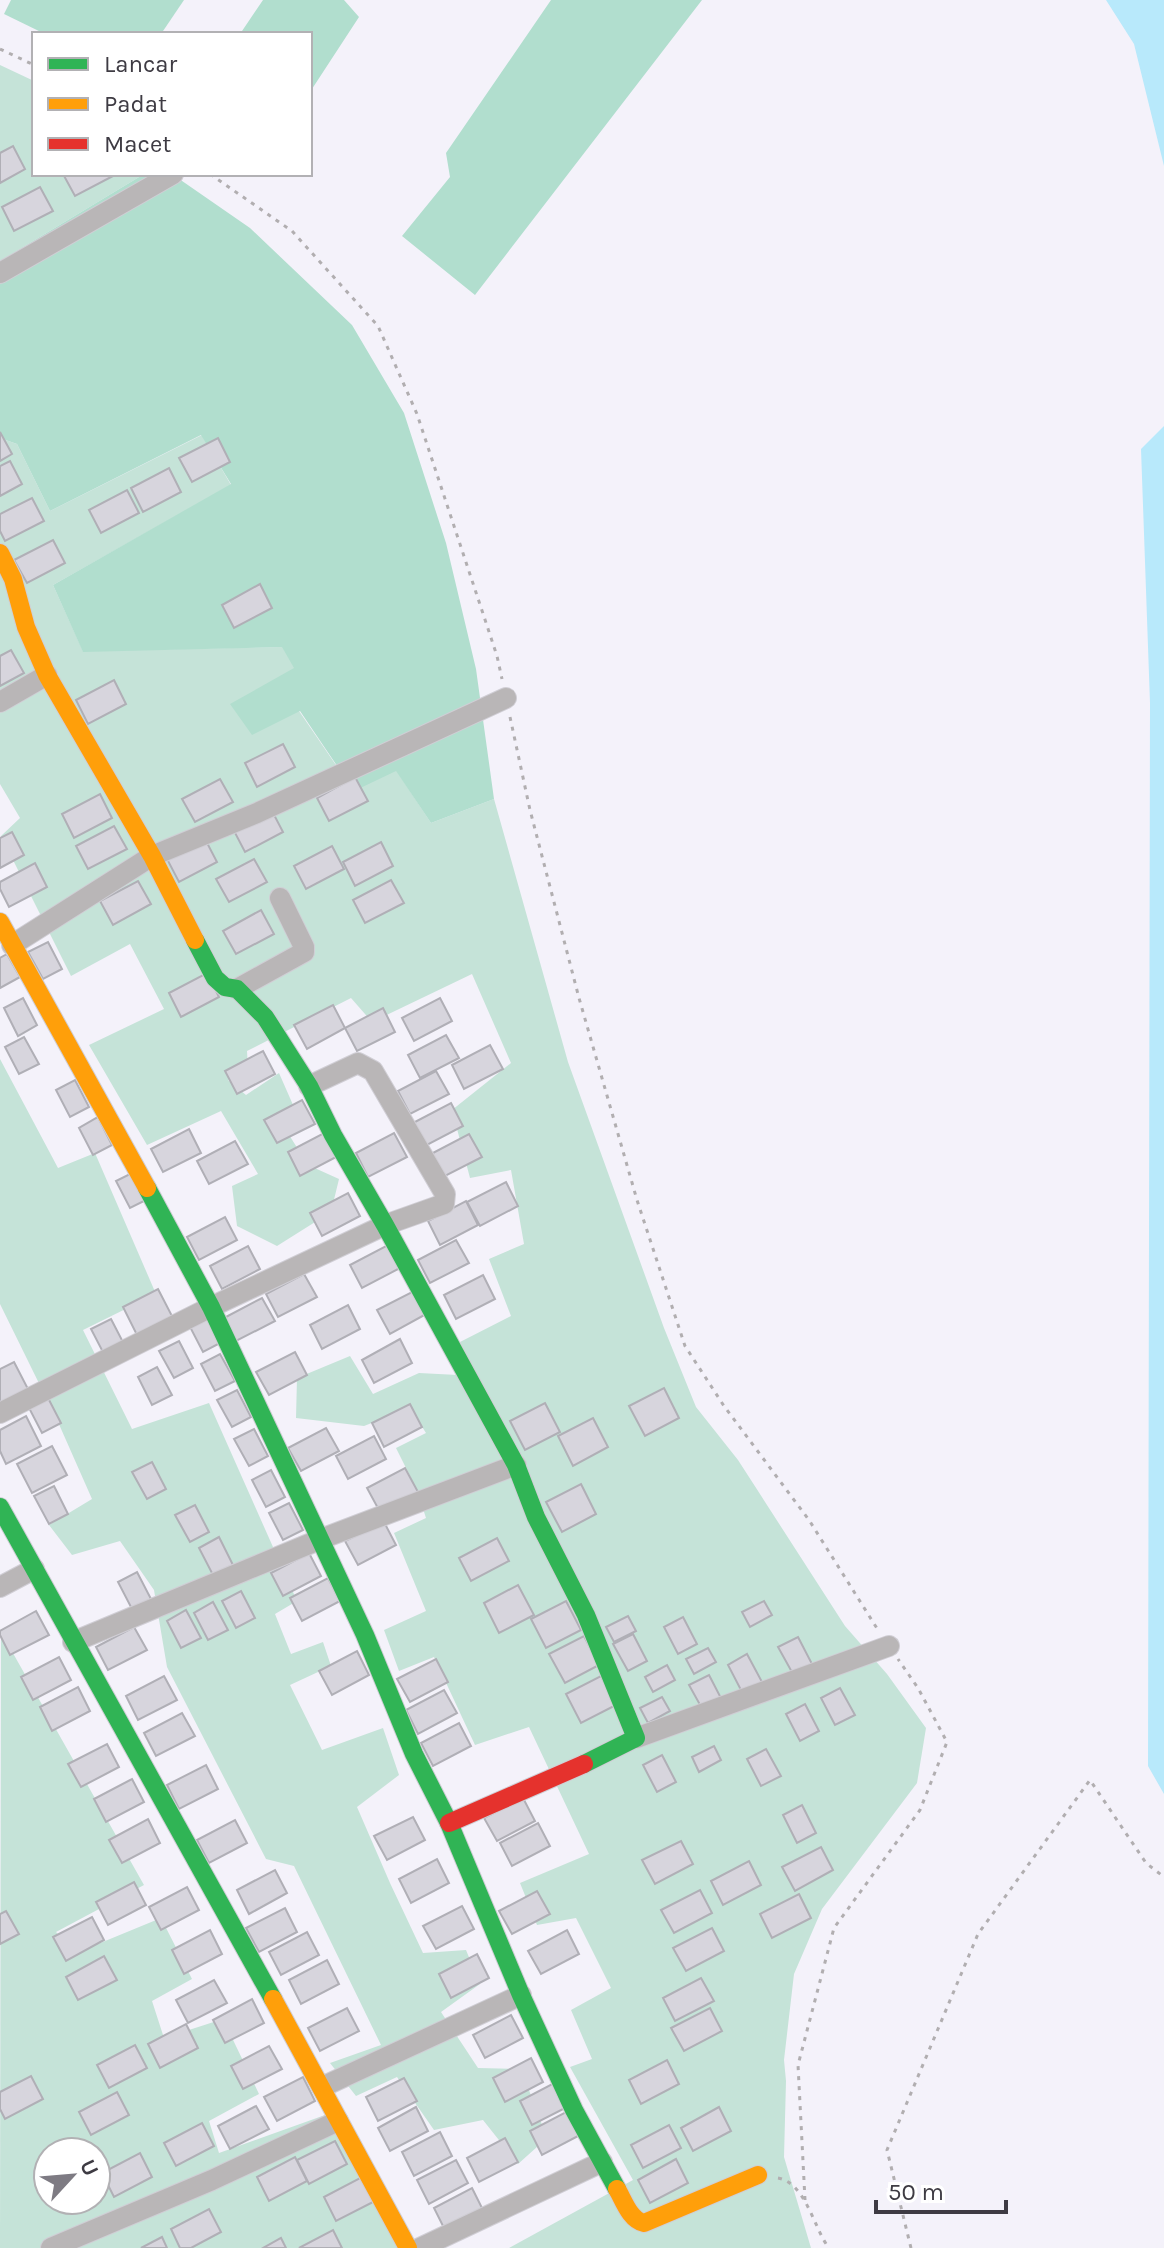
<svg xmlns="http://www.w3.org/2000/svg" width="1164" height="2248" viewBox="0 0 1164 2248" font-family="Karla,sans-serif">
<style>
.green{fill:#c5e3d8;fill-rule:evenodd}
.forest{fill:#b1dece}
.water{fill:#b8e9fb}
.building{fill:#d7d5dd;stroke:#b0afb6;stroke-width:2}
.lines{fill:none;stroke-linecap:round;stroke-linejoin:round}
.street-casing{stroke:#d0ced5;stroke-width:22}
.fast-casing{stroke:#d0ced5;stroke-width:20}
.slow-casing{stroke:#d0ced5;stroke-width:20}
.jam-casing{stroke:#d0ced5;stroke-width:20}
.path{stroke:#b1aeb0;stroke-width:3;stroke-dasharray:4 6;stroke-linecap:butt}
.street{stroke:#b9b6b7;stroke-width:20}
.fast{stroke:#30b455;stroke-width:18}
.slow{stroke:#ff9f0a;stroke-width:18}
.jam{stroke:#e5322d;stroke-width:18}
</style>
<rect width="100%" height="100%" fill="#f4f2fa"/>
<g class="green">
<polygon points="0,65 34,81 34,174 144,174 0,261"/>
<polygon points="202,435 231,485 53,585 83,651 283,647 295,668 299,711 353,790 396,770 431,823 494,799 568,1062 664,1328 696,1407 738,1460 845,1626 887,1674 926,1728 917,1783 822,1909 794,1974 784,2060 786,2081 784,2157 811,2248 509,2248 633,2180 570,2067 592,2059 571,2010 611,1988 576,1918 537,1925 520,1883 589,1854 529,1727 475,1745 434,1657 399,1671 384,1630 426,1611 394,1533 426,1518 417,1490 396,1448 426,1433 410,1408 364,1426 296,1418 297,1378 350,1356 373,1394 419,1373 477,1376 460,1342 511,1316 489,1259 524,1244 511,1170 470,1178 452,1110 511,1063 472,974 372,1022 351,998 247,1051 248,1069 228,1080 246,1095 279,1073 297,1114 279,1119 308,1165 339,1179 331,1212 277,1246 237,1226 232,1186 258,1174 221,1111 147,1145 89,1045 164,1009 130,944 71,976 1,836 20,818 0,784 0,438 17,444 50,511"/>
<polygon points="0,1059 58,1168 95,1153 156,1294 83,1330 132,1429 209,1403 297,1601 275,1614 291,1654 323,1642 331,1666 290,1685 322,1750 383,1728 399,1775 357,1807 390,1883 423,1953 466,1950 480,1984 441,2012 478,2068 521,2069 547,2138 518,2164 483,2120 434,2130 397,2077 356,2096 330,2063 381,2045 294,1866 266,1859 167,1667 154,1590 120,1541 72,1555 49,1525 92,1499 58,1422 0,1304"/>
<path d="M 1,1632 L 144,1885 L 56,1932 L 76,1953 L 161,1918 L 192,1979 L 152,2001 L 164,2038 L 223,2019 L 259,2094 L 209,2121 L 219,2153 L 339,2110 L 415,2248 L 0,2248 ZM 48,2152 L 96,2152 L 96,2200 L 48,2200 Z"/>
</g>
<g class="forest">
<polygon points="11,0 184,0 161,34 45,34 4,14"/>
<polygon points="263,0 344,0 359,17 310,92 310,34 240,34"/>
<polygon points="551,0 702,0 475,295 402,236 450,177 446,153"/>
<polygon points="144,174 172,174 250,228 352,325 404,413 446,543 476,669 494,799 431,823 396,771 354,791 300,711 252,735 230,704 294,668 282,647 83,652 53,585 231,484 201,435 50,511 17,444 0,438 0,261"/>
</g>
<g class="water">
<polygon points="1106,0 1164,0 1164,166 1134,44"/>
<polygon points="1164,426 1164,1794 1148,1766 1150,703 1141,449"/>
</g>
<g class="building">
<polygon points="13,146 25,169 0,183 0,153"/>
<polygon points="63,174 112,174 113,176 75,196"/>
<polygon points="40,187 53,211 14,231 2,207"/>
<polygon points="0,432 12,454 0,461"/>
<polygon points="218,438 230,462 192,482 179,458"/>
<polygon points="10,461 22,484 0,496 0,466"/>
<polygon points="169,468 181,492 143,512 131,488"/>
<polygon points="127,490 139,513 101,533 89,510"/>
<polygon points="32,498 44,521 5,541 0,531 0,514"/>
<polygon points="53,540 65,563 27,583 14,560"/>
<polygon points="260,584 272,608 234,628 222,605"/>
<polygon points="11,650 24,673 0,686 0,656"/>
<polygon points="114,680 126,704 88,724 76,700"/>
<polygon points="283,744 295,767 257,787 245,763"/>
<polygon points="355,777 368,801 329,821 317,798"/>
<polygon points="220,779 233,802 195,822 182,799"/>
<polygon points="100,794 112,818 74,838 62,814"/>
<polygon points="271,809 283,832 245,852 233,829"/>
<polygon points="114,826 127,849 88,869 76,846"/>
<polygon points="12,832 24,855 0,868 0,838"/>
<polygon points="205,839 217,862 179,882 167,859"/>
<polygon points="381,842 393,866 355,886 343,862"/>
<polygon points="332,846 344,869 306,889 294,866"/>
<polygon points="254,859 267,882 229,902 216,879"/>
<polygon points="35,863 47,887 9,907 0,889 0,882"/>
<polygon points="391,880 404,903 365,923 353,900"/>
<polygon points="138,881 151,904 113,925 100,901"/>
<polygon points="261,910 274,934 236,954 223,931"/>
<polygon points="48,942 62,969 43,979 28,952"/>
<polygon points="7,954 20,977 0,988 0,958"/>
<polygon points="207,973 219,997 181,1017 169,993"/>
<polygon points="23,998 37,1025 18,1036 4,1008"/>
<polygon points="440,998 452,1021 414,1041 402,1018"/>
<polygon points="333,1005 345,1028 307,1049 294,1025"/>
<polygon points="383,1008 395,1032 357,1051 345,1028"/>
<polygon points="446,1035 459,1058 420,1078 408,1055"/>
<polygon points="24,1037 39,1064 19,1074 5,1047"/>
<polygon points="490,1045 503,1069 464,1089 452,1065"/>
<polygon points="263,1051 275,1074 237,1094 225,1071"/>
<polygon points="436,1071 449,1094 410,1114 398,1091"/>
<polygon points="75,1080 89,1107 70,1117 56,1090"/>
<polygon points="302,1100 315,1124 277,1143 264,1120"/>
<polygon points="451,1103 463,1126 425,1146 413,1123"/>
<polygon points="98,1117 112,1145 93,1155 79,1128"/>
<polygon points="189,1129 201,1153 163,1172 151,1149"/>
<polygon points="326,1132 338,1156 300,1176 288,1152"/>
<polygon points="394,1133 407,1157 368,1177 356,1153"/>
<polygon points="469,1134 482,1157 443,1177 431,1154"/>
<polygon points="235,1141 248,1164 209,1184 197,1161"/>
<polygon points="136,1171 150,1198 130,1208 116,1181"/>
<polygon points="506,1182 518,1206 480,1226 467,1202"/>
<polygon points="348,1193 360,1216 322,1236 310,1213"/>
<polygon points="466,1201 478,1225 440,1245 428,1221"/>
<polygon points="225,1217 237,1240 199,1260 187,1237"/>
<polygon points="456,1240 469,1263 430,1283 418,1260"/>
<polygon points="388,1245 400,1268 362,1288 350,1265"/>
<polygon points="248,1246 260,1269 222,1289 210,1266"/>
<polygon points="304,1274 317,1297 278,1317 266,1294"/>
<polygon points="483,1275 495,1299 456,1319 444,1295"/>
<polygon points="158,1289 173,1318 138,1337 123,1307"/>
<polygon points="416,1290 428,1313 390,1334 377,1310"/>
<polygon points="262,1298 275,1321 236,1341 224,1318"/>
<polygon points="348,1305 360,1329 322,1349 310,1325"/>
<polygon points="208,1315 222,1342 203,1352 189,1325"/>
<polygon points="111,1319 125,1346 105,1356 91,1329"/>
<polygon points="400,1339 412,1363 374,1383 362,1360"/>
<polygon points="179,1341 193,1368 174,1378 159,1351"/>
<polygon points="295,1352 307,1375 269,1395 256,1372"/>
<polygon points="220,1354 235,1381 215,1391 201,1364"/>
<polygon points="14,1362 29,1391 0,1406 0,1369"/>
<polygon points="157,1367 172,1395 152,1405 138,1377"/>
<polygon points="664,1388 679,1418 645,1436 629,1406"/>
<polygon points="237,1390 251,1417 232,1427 217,1400"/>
<polygon points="47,1396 61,1423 42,1433 28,1406"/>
<polygon points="545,1403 560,1432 525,1450 510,1421"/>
<polygon points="410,1404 422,1427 384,1447 372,1423"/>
<polygon points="26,1416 41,1446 6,1464 0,1451 0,1430"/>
<polygon points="593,1418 608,1447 573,1466 558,1436"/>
<polygon points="326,1428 339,1451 301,1471 288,1448"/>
<polygon points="254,1429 268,1456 249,1466 234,1439"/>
<polygon points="374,1436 386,1459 348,1479 336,1456"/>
<polygon points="52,1446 67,1475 32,1493 17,1464"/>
<polygon points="152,1462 166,1489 147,1499 132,1472"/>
<polygon points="405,1468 418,1492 380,1512 367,1488"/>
<polygon points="271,1470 285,1497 266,1507 252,1480"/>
<polygon points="581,1484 596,1514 562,1532 546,1502"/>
<polygon points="54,1486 68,1514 49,1524 34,1496"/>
<polygon points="289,1503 303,1530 283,1540 269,1513"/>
<polygon points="195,1505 209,1532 190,1542 175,1515"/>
<polygon points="384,1522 396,1545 358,1565 345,1541"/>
<polygon points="219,1537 233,1565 213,1575 199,1548"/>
<polygon points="497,1538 509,1561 471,1581 459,1558"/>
<polygon points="309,1553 321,1576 283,1596 271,1573"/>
<polygon points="137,1572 151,1599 132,1609 118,1582"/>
<polygon points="328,1578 340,1601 302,1621 290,1598"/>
<polygon points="518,1585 534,1615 499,1633 484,1603"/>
<polygon points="241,1591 255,1618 236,1628 222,1601"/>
<polygon points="566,1601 581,1630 546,1648 531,1619"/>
<polygon points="764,1601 772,1615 750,1627 742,1612"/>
<polygon points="213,1602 228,1630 208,1640 194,1613"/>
<polygon points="186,1610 201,1638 181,1648 167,1621"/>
<polygon points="36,1611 49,1635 10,1655 0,1635 0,1631"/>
<polygon points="628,1616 636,1631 614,1642 606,1627"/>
<polygon points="683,1617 697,1644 678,1654 664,1627"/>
<polygon points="134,1627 147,1650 108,1670 96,1647"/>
<polygon points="633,1634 647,1661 628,1671 613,1644"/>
<polygon points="584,1636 599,1665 565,1683 549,1654"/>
<polygon points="798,1637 812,1664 793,1674 778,1647"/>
<polygon points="708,1648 716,1662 694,1674 686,1659"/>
<polygon points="357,1651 369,1675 332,1695 319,1671"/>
<polygon points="747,1654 762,1682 742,1692 728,1665"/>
<polygon points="59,1657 71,1680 33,1700 21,1677"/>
<polygon points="436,1659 448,1682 410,1702 397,1679"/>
<polygon points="667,1665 675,1680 653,1692 645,1677"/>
<polygon points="709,1675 723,1702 704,1712 689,1685"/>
<polygon points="164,1676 177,1700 138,1720 126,1696"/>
<polygon points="601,1676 616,1705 581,1723 566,1694"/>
<polygon points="78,1687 90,1711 52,1731 40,1707"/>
<polygon points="840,1688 855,1715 835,1725 821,1698"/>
<polygon points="444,1690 457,1713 418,1734 406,1710"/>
<polygon points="662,1697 670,1711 648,1723 640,1708"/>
<polygon points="805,1704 819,1731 800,1741 786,1714"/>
<polygon points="182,1713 195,1736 156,1756 144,1733"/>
<polygon points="459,1723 471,1746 433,1766 421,1743"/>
<polygon points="107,1744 119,1767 81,1787 68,1764"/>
<polygon points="714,1746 721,1760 699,1772 692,1757"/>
<polygon points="766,1749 781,1776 761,1786 747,1759"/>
<polygon points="662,1755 676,1782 657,1792 643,1765"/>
<polygon points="206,1765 218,1789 179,1809 167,1785"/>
<polygon points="132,1779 144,1802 106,1822 94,1799"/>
<polygon points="523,1798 535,1821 497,1841 484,1818"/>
<polygon points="802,1805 816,1833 797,1843 783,1815"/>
<polygon points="413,1817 425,1840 387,1860 374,1836"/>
<polygon points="148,1819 160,1843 122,1863 109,1840"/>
<polygon points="235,1820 247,1843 209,1863 197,1840"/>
<polygon points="538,1823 550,1846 512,1866 500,1843"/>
<polygon points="681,1841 693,1864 655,1884 642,1860"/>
<polygon points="821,1847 833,1870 795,1891 782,1867"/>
<polygon points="437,1859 449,1883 411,1903 399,1879"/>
<polygon points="749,1861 761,1885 723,1905 711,1881"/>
<polygon points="275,1870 287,1893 249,1914 237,1890"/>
<polygon points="134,1882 146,1905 108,1925 96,1902"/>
<polygon points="187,1887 199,1910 161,1930 149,1907"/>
<polygon points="700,1890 712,1913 674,1933 661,1910"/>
<polygon points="537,1891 550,1914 512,1934 499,1911"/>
<polygon points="799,1894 811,1918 772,1938 760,1914"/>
<polygon points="462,1906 474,1929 436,1949 423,1926"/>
<polygon points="285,1908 297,1932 259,1952 246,1928"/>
<polygon points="6,1911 19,1934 0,1944 0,1914"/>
<polygon points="92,1917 104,1940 66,1961 53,1937"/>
<polygon points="712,1928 724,1951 686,1971 673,1948"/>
<polygon points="210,1930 222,1954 184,1974 172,1950"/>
<polygon points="567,1930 579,1954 541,1974 528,1951"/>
<polygon points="307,1932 319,1955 281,1975 269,1952"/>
<polygon points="477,1954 489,1978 451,1998 439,1974"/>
<polygon points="104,1956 117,1980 78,2000 66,1977"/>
<polygon points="327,1960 339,1984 301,2004 289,1980"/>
<polygon points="701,1978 714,2001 675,2021 663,1998"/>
<polygon points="214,1980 227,2003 188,2023 176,2000"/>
<polygon points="252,1999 264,2023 225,2043 213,2020"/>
<polygon points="347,2008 359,2031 320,2051 308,2028"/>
<polygon points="710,2008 722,2031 684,2051 671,2028"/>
<polygon points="511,2015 523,2038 485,2058 473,2035"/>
<polygon points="186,2024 198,2048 160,2068 148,2044"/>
<polygon points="135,2045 147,2068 109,2088 97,2065"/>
<polygon points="269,2046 282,2069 243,2089 231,2066"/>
<polygon points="531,2058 543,2082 505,2102 493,2078"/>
<polygon points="667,2060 679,2084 641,2104 629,2080"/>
<polygon points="31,2076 43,2099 5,2119 0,2109 0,2092"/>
<polygon points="303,2077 315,2101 277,2121 264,2097"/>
<polygon points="404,2078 417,2101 378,2121 366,2097"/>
<polygon points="558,2081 571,2105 532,2125 520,2101"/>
<polygon points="117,2092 129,2115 91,2135 79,2112"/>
<polygon points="256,2106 269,2129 230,2149 218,2126"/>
<polygon points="416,2107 428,2131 390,2151 378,2128"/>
<polygon points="719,2107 731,2131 693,2151 681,2128"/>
<polygon points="568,2111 580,2135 542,2155 530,2131"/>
<polygon points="202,2123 214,2146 176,2166 164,2143"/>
<polygon points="669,2125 681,2148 643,2168 631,2145"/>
<polygon points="440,2132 452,2156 414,2176 402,2152"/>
<polygon points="505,2138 518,2162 479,2182 467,2158"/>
<polygon points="335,2141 347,2164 309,2184 297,2160"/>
<polygon points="140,2153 152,2177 114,2197 102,2173"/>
<polygon points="295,2157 307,2181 269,2201 257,2177"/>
<polygon points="676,2159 688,2183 650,2203 638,2180"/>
<polygon points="456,2160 468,2183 429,2204 417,2180"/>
<polygon points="362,2177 375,2201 336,2221 324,2197"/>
<polygon points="472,2188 484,2212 446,2232 434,2208"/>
<polygon points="209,2209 221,2232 191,2248 180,2248 171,2229"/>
<polygon points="333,2230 342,2248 299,2248"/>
<polygon points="162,2237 167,2248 141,2248"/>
<polygon points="281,2238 286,2248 263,2248"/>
</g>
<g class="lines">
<defs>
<g id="street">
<polyline points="0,273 173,174"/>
<polyline points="0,702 47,675"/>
<polyline points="12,945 152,856 257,813 506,698"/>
<polyline points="237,989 304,952 304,947 280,898"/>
<polyline points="0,1413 211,1307 385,1225 444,1204 445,1194 373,1071 358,1063 309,1086"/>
<polyline points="0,1587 34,1569"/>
<polyline points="73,1642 321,1539 516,1465"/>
<polyline points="636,1738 889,1646"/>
<polyline points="322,2087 521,1995"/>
<polyline points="51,2248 212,2180 338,2121"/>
<polyline points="420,2248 602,2162"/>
</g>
<g id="fast">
<polyline points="195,940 215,978 225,987 237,989 265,1017 309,1086 333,1135 385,1225 516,1465 536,1517 586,1615 636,1738 584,1764"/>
<polyline points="147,1188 211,1307 365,1635 414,1754 449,1823 521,1995 574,2110 617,2189"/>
<polyline points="0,1507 273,1999"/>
</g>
<g id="slow">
<polyline points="0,553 13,579 26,627 47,675 152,856 195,940"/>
<polyline points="0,922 147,1188"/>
<polyline points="273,1999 408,2248"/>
<path d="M 617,2189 C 624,2201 630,2220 644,2223 L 758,2175"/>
</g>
<polyline id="jam" points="449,1823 584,1764"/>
</defs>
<use href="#street" class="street-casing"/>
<use href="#fast" class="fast-casing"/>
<use href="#slow" class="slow-casing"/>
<use href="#jam" class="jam-casing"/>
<g class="path">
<polyline points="0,49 34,65"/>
<polyline points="210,174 292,231 378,326 417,414 497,656 502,679"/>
<polyline points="510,717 530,810 579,998 637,1200 685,1346 724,1406 809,1520 878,1630"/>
<path d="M 778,2178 C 806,2183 814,2229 829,2248"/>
<polyline points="805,2200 798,2065 834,1928 920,1810 947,1742 918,1688 898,1659"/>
<polyline points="911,2248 887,2150 978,1934 1090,1780 1146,1863 1164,1877"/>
</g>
<use href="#street" class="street"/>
<use href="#fast" class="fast"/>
<use href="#slow" class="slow"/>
<use href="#jam" class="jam"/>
</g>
<rect x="32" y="32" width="280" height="144" fill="#ffffff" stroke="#b2b1b4" stroke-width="2"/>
<rect x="48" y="58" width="40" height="12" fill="#30b455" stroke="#b2b1b4" stroke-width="2"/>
<text x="104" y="72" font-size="24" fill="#3e3b43">Lancar</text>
<rect x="48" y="98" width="40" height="12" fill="#ff9f0a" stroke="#b2b1b4" stroke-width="2"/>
<text x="104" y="112" font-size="24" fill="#3e3b43">Padat</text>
<rect x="48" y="138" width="40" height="12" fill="#e5322d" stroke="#b2b1b4" stroke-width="2"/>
<text x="104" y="152" font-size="24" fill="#3e3b43">Macet</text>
<g transform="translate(72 2176) rotate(64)"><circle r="38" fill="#ffffff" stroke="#b2b1b4" stroke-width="2"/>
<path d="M0-6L14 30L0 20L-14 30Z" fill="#7e7b83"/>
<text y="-12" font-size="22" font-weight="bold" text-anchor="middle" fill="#3e3b43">U</text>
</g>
<path d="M876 2200v12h130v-12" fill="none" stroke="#3e3b43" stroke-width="4"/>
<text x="888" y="2200" font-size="24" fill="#3e3b43" stroke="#ffffff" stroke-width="6" paint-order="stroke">50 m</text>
</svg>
